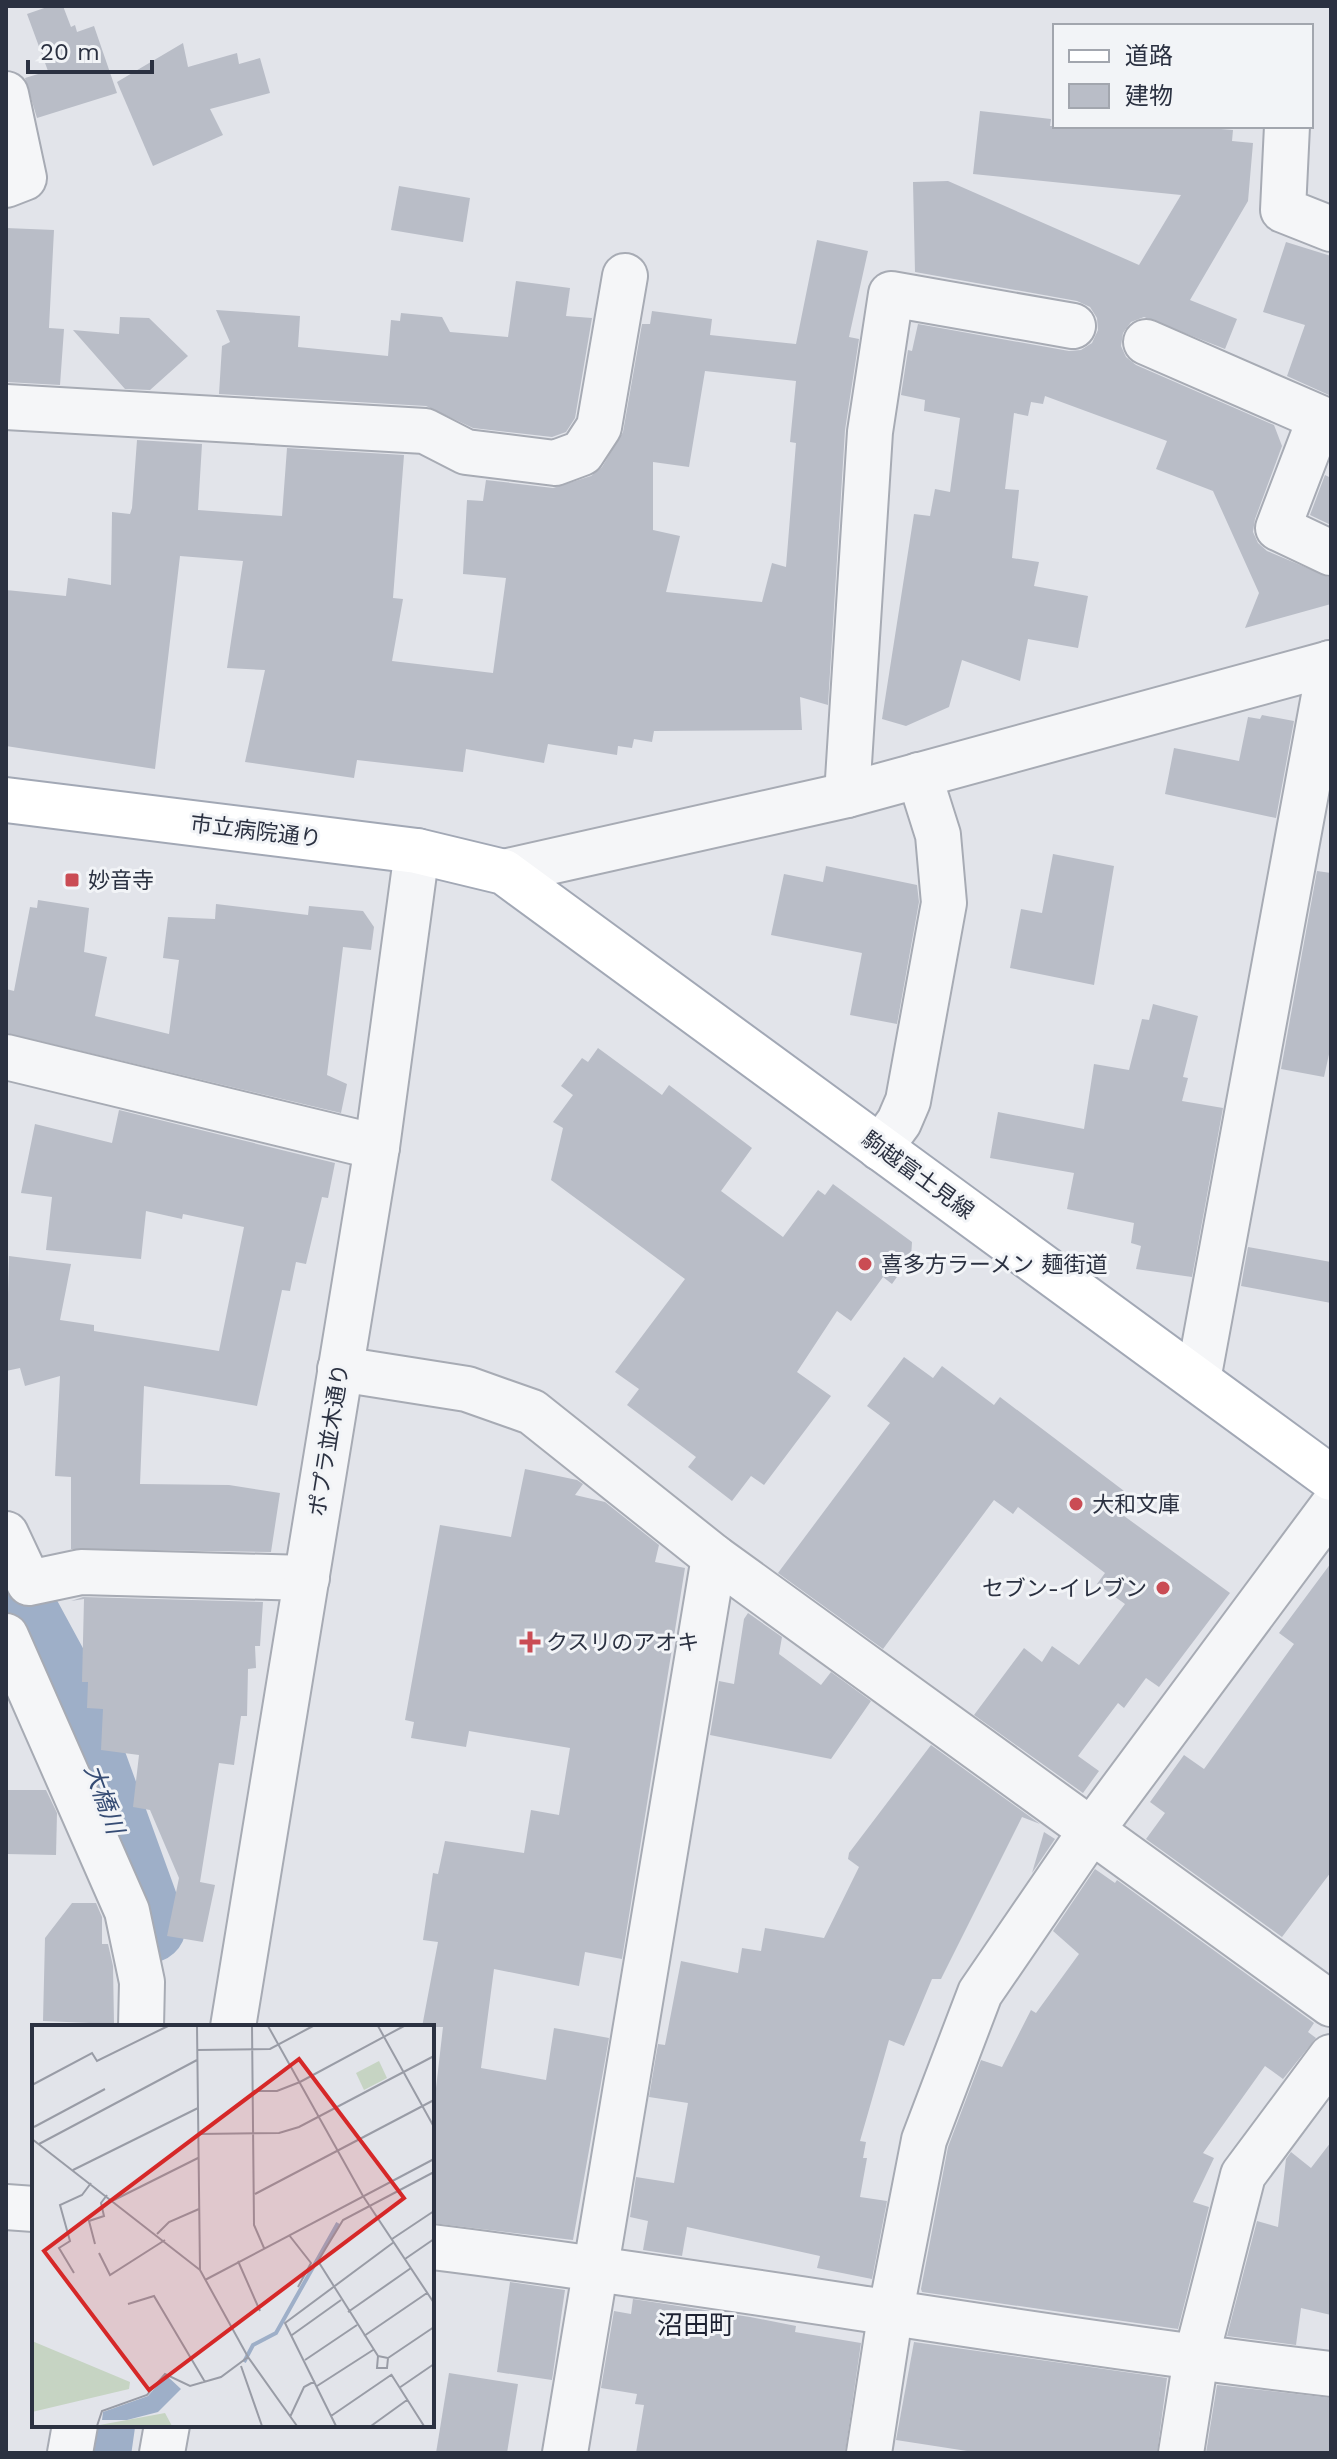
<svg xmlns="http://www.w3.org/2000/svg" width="1337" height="2459" viewBox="0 0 1337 2459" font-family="'Work Sans','Noto Sans JP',sans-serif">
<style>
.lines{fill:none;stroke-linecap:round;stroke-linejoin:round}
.river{stroke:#9eafc8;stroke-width:74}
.building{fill:#b9bdc7;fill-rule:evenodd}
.minor-casing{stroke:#a7abb4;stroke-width:48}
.major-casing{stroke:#a2a8b5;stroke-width:48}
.minor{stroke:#f5f6f8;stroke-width:44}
.major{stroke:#fff;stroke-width:44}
.poi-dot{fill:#ca4c54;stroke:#f2f4f7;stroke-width:3}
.labels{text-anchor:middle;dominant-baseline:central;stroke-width:6;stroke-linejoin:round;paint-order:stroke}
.street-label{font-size:22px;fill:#2b3141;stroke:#f2f4f7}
.poi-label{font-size:22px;fill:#2b3141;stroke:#f2f4f7;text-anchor:start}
.water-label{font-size:24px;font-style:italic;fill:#364c74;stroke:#f2f4f7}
.quarter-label{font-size:26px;fill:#1d2232;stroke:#f2f4f7}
.inset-river{fill:none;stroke:#9eafc8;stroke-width:4}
.inset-road{fill:none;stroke:#999ca6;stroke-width:2}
.view{fill:#d62828;fill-opacity:0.15;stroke:#d62828;stroke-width:4}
.inset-edge{fill:none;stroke:#2b3141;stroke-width:4}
</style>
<rect width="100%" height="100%" fill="#e2e4ea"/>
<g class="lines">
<g class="river">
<polyline points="6,1584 63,1689 149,1926"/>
<polyline points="94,2453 98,2425"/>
</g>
</g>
<g class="building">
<polygon points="50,6 63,6 71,27 75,25 77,32 94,26 117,93 37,118 25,78 48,71 27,14"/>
<polygon points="183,43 188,67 237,53 239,64 260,58 270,93 210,109 223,135 153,166 117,82"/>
<polygon points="980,111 1051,119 1050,126 1185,126 1233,130 1232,141 1253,143 1248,201 1190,300 1237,319 1225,349 1144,317 1131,322 1123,333 1121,346 1126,357 1136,365 1274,425 1282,446 1255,519 1253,532 1258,543 1267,551 1331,578 1331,604 1245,628 1259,593 1213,491 1156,469 1167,441 1045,396 1043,404 1031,402 1028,416 1014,413 1005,489 1019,490 1012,558 1039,562 1034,586 1088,596 1078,648 1028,639 1020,681 962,660 949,707 906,726 882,719 914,514 930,516 935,489 950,492 960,418 924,411 925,400 901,395 908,350 912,351 918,324 1069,351 1081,350 1092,343 1098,330 1097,318 1090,307 1077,301 915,272 913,182 948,181 1139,265 1181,195 973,174"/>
<polygon points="399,186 470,198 463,242 391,230"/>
<polygon points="6,228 54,230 49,328 64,329 60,385 6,382"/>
<path d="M 817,240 L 868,251 L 849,337 L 859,339 L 845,430 L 828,705 L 800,697 L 802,730 L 654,731 L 652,742 L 634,739 L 632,748 L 618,746 L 617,755 L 548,744 L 544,763 L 466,749 L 463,772 L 357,760 L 354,778 L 245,762 L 265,670 L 227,668 L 243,561 L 180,556 L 155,769 L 6,746 L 6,590 L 66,596 L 68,578 L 111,585 L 112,512 L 130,514 L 132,508 L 137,440 L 202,444 L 198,510 L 282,516 L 287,448 L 404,455 L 393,598 L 403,599 L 392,661 L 493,673 L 506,578 L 463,574 L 467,500 L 483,501 L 486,480 L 553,488 L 591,476 L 602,467 L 623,432 L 642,324 L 650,324 L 652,311 L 712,319 L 710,335 L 796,344 ZM 705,371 L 796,381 L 790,442 L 796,443 L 786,567 L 772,563 L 762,602 L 666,592 L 680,536 L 653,530 L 653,462 L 689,467 Z"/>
<polygon points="1286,242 1331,256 1331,396 1287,376 1305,325 1263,312"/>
<polygon points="516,281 570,288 566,316 592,318 575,418 566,432 552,437 473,428 426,406 219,394 222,346 230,342 216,310 300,316 298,347 388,356 391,320 400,321 401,313 442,317 450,332 508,337"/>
<polygon points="120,317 149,318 188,356 150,390 125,389 73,330 119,334"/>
<polygon points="1325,475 1331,478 1331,525 1310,515"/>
<polygon points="1262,715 1294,721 1276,818 1165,794 1174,748 1239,761 1248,717 1260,719"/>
<polygon points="1053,854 1114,866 1094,985 1010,968 1021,909 1042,913"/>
<polygon points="826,866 917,885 919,902 897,1024 850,1015 862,953 771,935 784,874 823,882"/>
<polygon points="1317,871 1331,873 1331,1045 1324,1077 1281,1069"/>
<polygon points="38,900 89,908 84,952 107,957 95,1016 169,1034 179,960 163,958 168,917 215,919 216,904 308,915 309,906 363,911 374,927 371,950 343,947 327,1075 347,1084 341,1113 6,1033 6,989 14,991 30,907 37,908"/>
<polygon points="1153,1004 1198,1016 1183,1077 1188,1078 1182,1101 1223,1108 1192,1277 1136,1269 1141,1246 1131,1243 1134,1223 1067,1209 1074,1173 990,1158 998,1112 1084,1129 1094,1064 1129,1070 1142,1019 1149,1020"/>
<polygon points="598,1048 662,1095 669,1085 752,1148 721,1191 783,1237 818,1190 825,1195 833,1184 912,1242 911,1257 892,1284 883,1277 851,1321 837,1311 797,1372 831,1396 764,1485 751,1476 732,1501 688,1467 696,1457 627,1405 639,1389 615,1372 685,1279 551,1180 563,1128 553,1122 573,1095 561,1086 582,1058 588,1062"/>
<polygon points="119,1110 335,1163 328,1198 322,1197 306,1264 296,1262 290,1291 282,1290 257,1406 144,1386 140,1484 229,1485 280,1493 271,1552 71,1549 71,1477 55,1476 60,1376 25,1386 20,1368 6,1371 9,1256 71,1264 60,1320 94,1325 94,1331 219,1351 244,1227 183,1214 182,1219 146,1211 141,1259 46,1250 52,1197 21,1193 35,1124 112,1143"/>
<polygon points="1248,1247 1331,1262 1331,1303 1241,1286"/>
<polygon points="904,1357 933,1378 942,1366 994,1405 1000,1397 1132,1497 1120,1513 1230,1593 1159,1687 1146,1678 1124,1708 1118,1703 1078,1756 1099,1771 1083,1793 974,1715 1024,1648 1042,1662 1052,1646 1079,1665 1125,1604 1097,1584 1105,1573 1018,1507 1013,1514 994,1500 883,1649 778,1573 890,1423 867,1406"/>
<polygon points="525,1469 577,1480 583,1484 575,1495 605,1502 659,1545 655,1562 685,1568 622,1959 585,1952 579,1986 494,1969 481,2068 546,2080 554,2028 609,2038 573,2240 432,2223 432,2123 443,2027 422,2027 438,1942 423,1940 433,1873 438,1874 445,1841 524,1853 531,1810 559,1815 570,1748 469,1731 466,1747 411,1738 414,1722 405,1720 440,1525 511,1537"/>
<polygon points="1331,1563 1331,1872 1282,1937 1146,1839 1165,1813 1150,1802 1184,1755 1204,1769 1294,1644 1279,1633"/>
<polygon points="83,1597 263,1602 260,1646 255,1646 256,1668 248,1669 247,1716 241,1716 234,1765 219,1763 200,1882 215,1885 203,1942 167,1936 179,1878 150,1810 133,1807 139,1755 101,1750 103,1709 87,1708 88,1682 82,1682 84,1599 71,1601"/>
<polygon points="748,1613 782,1637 779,1654 821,1685 831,1672 871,1701 831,1759 710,1735 719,1681 734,1684 744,1619"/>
<polygon points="931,1745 1040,1824 1022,1817 941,1979 932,1979 904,2046 889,2040 860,2141 866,2142 863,2158 867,2158 860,2197 887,2201 872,2279 817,2268 820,2256 687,2227 682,2256 643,2250 648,2221 630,2217 636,2177 674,2183 688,2103 649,2097 658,2044 665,2045 681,1961 738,1973 742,1948 761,1951 765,1928 824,1938 859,1867 848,1859 849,1853"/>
<polygon points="6,1790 46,1790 57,1813 56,1855 6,1854"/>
<polygon points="1044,1832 1055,1839 1032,1873"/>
<polygon points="1095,1869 1115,1883 1117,1880 1314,2023 1308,2032 1316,2038 1283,2079 1265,2066 1203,2153 1214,2158 1193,2202 1209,2207 1178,2329 922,2292 921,2289 948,2147 981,2060 1002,2067 1031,2010 1036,2013 1079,1954 1053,1931"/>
<polygon points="72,1903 96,1903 102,1917 102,1944 108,1944 113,1966 114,2024 43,2021 45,1938"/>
<polygon points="1331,2142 1331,2315 1301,2308 1296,2345 1227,2336 1257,2221 1278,2227 1286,2159 1291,2152 1311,2168"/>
<polygon points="510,2282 565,2290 552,2380 497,2372"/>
<polygon points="633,2299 750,2317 796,2326 795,2332 861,2343 845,2453 636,2453 644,2405 635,2404 637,2394 601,2388 614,2311 631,2314"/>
<polygon points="914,2342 1167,2378 1157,2453 980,2453 896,2440"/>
<polygon points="449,2373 518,2384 507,2453 436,2453"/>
<polygon points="1217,2385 1331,2398 1331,2453 1206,2453"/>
</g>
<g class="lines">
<defs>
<g id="minor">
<polyline points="6,94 24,178 6,185"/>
<polyline points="1287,126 1283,210 1331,229"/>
<polyline points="1146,342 1320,418 1278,528 1331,553"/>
<polyline points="6,407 425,431 466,452 555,463 582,453 599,427 625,276"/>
<polyline points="847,795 870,432 891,294 1073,326"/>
<polyline points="504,872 847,795 1331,663"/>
<polyline points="6,1057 377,1147"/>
<polyline points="880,1148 899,1122 908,1101 944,903 938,835 919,775"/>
<polyline points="340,1369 467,1389 532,1412 714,1557 1331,2004"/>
<polyline points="1198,1380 1330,663"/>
<polyline points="6,1534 29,1583 81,1572 307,1578"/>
<polyline points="6,1636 127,1911 142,1982 141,2027"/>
<polyline points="233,2027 377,1147 417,851"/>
<polyline points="6,2207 34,2209"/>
<path d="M 432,2247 C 732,2284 1030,2339 1331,2374"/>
<polyline points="70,2453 75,2425"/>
<polyline points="162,2453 167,2425"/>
<polyline points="565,2453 714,1557"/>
<polyline points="869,2453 891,2310 924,2140 980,1993 1091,1831 1331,1508"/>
<polyline points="1181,2453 1196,2358 1243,2175 1331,2057"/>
</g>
<polyline id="major" points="6,800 417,851 504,872 1331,1478"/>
</defs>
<use href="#minor" class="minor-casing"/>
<use href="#major" class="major-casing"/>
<use href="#minor" class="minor"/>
<use href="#major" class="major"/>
</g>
<g class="poi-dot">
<rect x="64" y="872" width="16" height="16" rx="4"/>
<circle cx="865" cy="1264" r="8"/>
<circle cx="1076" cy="1504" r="8"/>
<circle cx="1163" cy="1588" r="8"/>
<path d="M526 1630h8v8h8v8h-8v8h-8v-8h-8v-8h8z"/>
</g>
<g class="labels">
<g class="street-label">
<text transform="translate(256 831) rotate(7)">市立病院通り</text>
<text transform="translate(918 1175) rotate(36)">駒越富士見線</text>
<text transform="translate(329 1440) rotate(-81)">ポプラ並木通り</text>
</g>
<g class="poi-label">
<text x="88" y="880">妙音寺</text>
<text x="881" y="1264">喜多方ラーメン 麺街道</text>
<text x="1092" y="1504">大和文庫</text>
<text x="1147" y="1588" text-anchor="end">セブン-イレブン</text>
<text x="546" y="1642">クスリのアオキ</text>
</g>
<g class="water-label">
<text transform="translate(104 1799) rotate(70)">大橋川</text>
</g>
<g class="quarter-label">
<text x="696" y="2325">沼田町</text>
</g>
</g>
<g transform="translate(32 2025)">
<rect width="402" height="402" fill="#e2e4ea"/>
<path d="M 0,316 L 98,357 L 97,364 L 0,387 ZM 133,388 L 140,401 L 62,401 L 95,395 Z" fill="#c6d4c3"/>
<path d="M 347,36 L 355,53 L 332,65 L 324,48 Z" fill="#c6d4c3"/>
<path d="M 134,350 L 149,364 L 126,387 L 95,395 L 70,395 L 71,387 L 116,371 Z" fill="#9eafc8"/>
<path class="inset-river" d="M 212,337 L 221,320 L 244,308 L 306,198"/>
<path class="inset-road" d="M 165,1 L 168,245 L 216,332 L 265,401M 220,1 L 222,200 L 232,223M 236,1 L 331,171 L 402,278M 346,1 L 402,102M 165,25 L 238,24 L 281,1M 0,60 L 60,28 L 65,36 L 136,1M 221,66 L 245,66 L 268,57 L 372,1M 2,102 L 73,64M 166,109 L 247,108 L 267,102 L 402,31M 0,114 L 168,245M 7,119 L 165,35M 41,145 L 166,83M 223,169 L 402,75M 82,175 L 166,133M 125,209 L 137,197 L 167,184M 257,210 L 279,238 L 266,262M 360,214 L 402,186M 63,219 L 57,196 L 72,191 L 69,178 L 75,170M 67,228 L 78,250 L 133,215M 373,234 L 402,214M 206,236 L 228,286M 42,248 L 27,223 L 38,216 L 28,180 L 50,170 L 59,158M 173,255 L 402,134M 96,279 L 122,271 L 173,357M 316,287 L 379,243M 260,310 L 309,275M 332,311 L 395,268M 346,331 L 356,333 L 355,343 L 345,343 L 346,331 L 286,236 L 311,195 L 402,147M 356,333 L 402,302M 273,335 L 325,300M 209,341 L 230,401M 359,349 L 392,401M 285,361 L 341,325M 367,363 L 402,339M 299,391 L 359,350M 258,392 L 272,362 L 283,356M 65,401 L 70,386 L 115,370 L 133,349 L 158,361 L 189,352 L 216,332M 304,401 L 253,298 L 362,217M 339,401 L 375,375"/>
<path class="view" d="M 267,34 L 372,173 L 117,365 L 12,226 Z"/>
<rect width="402" height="402" class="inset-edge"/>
</g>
<rect width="1337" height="2459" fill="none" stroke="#2b3141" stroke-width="16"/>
<rect x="1053" y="24" width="260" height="104" fill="#f2f4f7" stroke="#a2a6ae" stroke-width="2"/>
<rect x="1069" y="50" width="40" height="12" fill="#ffffff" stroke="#a2a6ae" stroke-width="2"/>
<text x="1125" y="64" font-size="24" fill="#2b3141">道路</text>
<rect x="1069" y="84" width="40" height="24" fill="#b9bdc7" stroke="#a2a6ae" stroke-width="2"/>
<text x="1125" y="104" font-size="24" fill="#2b3141">建物</text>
<path d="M28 60v12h124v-12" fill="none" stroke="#2b3141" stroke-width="4"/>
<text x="40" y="60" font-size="24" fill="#2b3141" stroke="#f2f4f7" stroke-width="6" paint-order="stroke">20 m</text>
</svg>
